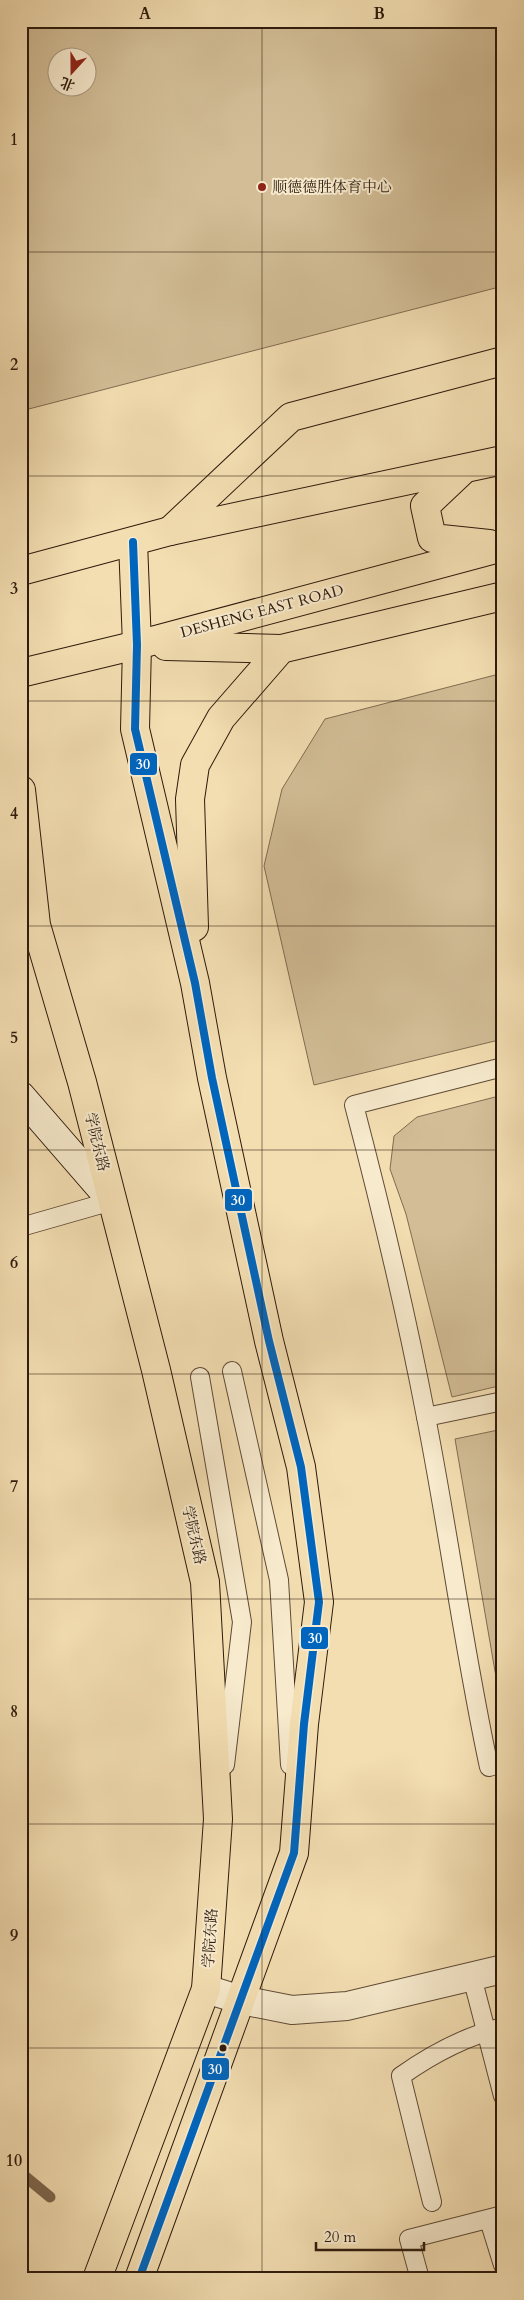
<svg xmlns="http://www.w3.org/2000/svg" width="524" height="2300" viewBox="0 0 524 2300" font-family="Cardo,'Noto Serif SC',serif">
<style>
.green{fill:#d2bd96;stroke:#806c51;fill-rule:evenodd}
.lines{fill:none;stroke-linecap:round;stroke-linejoin:round}
.stream{stroke:#7c674e;stroke-width:11}
.lane-casing{stroke:#5f4b36;stroke-width:20}
.street-casing{stroke:#5f4b36;stroke-width:30}
.secondary-casing{stroke:#2e1a0c;stroke-width:30}
.primary-casing{stroke:#2e1a0c;stroke-width:30}
.lane{stroke:#f7eacd;stroke-width:18}
.street{stroke:#f7eacd;stroke-width:28}
.secondary{stroke:#f7eacd;stroke-width:28}
.primary{stroke:#f3deb2;stroke-width:28}
.bus-1-casing{stroke:#f7eacd;stroke-width:11}
.bus-1{stroke:#0065bd;stroke-width:8}
.grid{fill:none;stroke:#2e1a0c;stroke-width:1;stroke-opacity:0.55}
.poi-dot{fill:#8f2418;stroke:#f7eacd;stroke-width:2}
.bus-dot{fill:#2e1a0c;stroke:#f7eacd;stroke-width:2}
.labels{text-anchor:middle;dominant-baseline:central;stroke-width:4;stroke-linejoin:round;paint-order:stroke}
.poi-label{font-size:15px;fill:#2e1a0c;stroke:#f7eacd;text-anchor:start}
.street-label{font-size:15px;fill:#2e1a0c;stroke:#f7eacd}
.line-badge{stroke:#f7eacd;stroke-width:2}
.badge-label{font-size:14px;text-anchor:middle;font-weight:bold;fill:#fff}
.neatline{fill:none;stroke:#2e1a0c;stroke-width:2}
.grid-label{font-size:16px;text-anchor:middle;font-weight:bold;fill:#2e1a0c}
</style>
<rect width="100%" height="100%" fill="#f3deb2"/>
<filter id="stains"><feTurbulence type="fractalNoise" baseFrequency=".004" numOctaves="4"/><feColorMatrix values="0 0 0 0 .2 0 0 0 0 .09 0 0 0 0 .02 0 0 0 .5 -.17"/></filter>
<radialGradient id="worn" r=".72"><stop offset=".6" stop-color="#630" stop-opacity="0"/><stop offset="1" stop-color="#630" stop-opacity=".3"/></radialGradient>
<g class="green">
<path d="M 21,21 L 503,21 L 503,286 L 21,411 ZM 58,58 L 88,58 L 88,88 L 58,88 Z"/>
<polygon points="503,673 503,1039 314,1085 264,866 282,789 325,719"/>
<polygon points="503,1095 503,1385 452,1397 406,1214 390,1169 394,1136 417,1117"/>
<polygon points="503,1429 503,1736 496,1677 455,1439"/>
</g>
<g class="lines">
<polyline class="stream" points="21,2173 50,2197"/>
<defs>
<g id="lane">
<path d="M 503,1067 L 354,1105 C 381,1208 406,1312 426,1417 C 449,1534 464,1651 489,1767 L 503,1763"/>
<polyline points="21,1227 112,1201"/>
<polyline points="232,1371 279,1580 290,1765"/>
<polyline points="200,1377 242,1622 225,1765"/>
<polyline points="426,1417 503,1401"/>
<polyline points="472,1977 503,2096"/>
<path d="M 432,2202 L 401,2076 C 432,2054 466,2036 503,2027"/>
<polyline points="489,2220 503,2265"/>
<polyline points="420,2279 409,2239 503,2215"/>
</g>
<polyline id="street" points="206,1989 241,2000 292,2010 347,2006 503,1969"/>
<polyline id="secondary" points="21,1096 112,1201"/>
<g id="primary">
<polyline points="464,469 425,506 432,538 489,544"/>
<polyline points="170,531 291,417 503,361"/>
<polyline points="133,542 137,645 135,729 195,983 212,1078 269,1341 301,1467 319,1602 304,1724 294,1853 139,2279"/>
<polyline points="21,571 170,531 503,460"/>
<polyline points="166,646 281,649"/>
<polyline points="21,673 137,645 503,547"/>
<polyline points="21,790 36,925 82,1082 156,1370 205,1582 218,1819 206,1989 97,2279"/>
<polyline points="194,927 190,799 195,765 221,718 281,649 503,596"/>
</g>
</defs>
<use href="#lane" class="lane-casing"/>
<use href="#street" class="street-casing"/>
<use href="#secondary" class="secondary-casing"/>
<use href="#primary" class="primary-casing"/>
<use href="#lane" class="lane"/>
<use href="#street" class="street"/>
<use href="#secondary" class="secondary"/>
<use href="#primary" class="primary"/>
<defs>
<polyline id="bus-1" points="133,542 137,645 135,729 195,983 212,1078 269,1341 301,1467 319,1602 304,1724 294,1853 139,2279"/>
</defs>
<use href="#bus-1" class="bus-1-casing"/>
<use href="#bus-1" class="bus-1"/>
</g>
<path class="grid" d="M 262,21 L 262,2279M 21,252 L 503,252M 21,476 L 503,476M 21,701 L 503,701M 21,926 L 503,926M 21,1150 L 503,1150M 21,1374 L 503,1374M 21,1599 L 503,1599M 21,1824 L 503,1824M 21,2048 L 503,2048"/>
<circle class="poi-dot" cx="262" cy="187" r="5"/>
<circle class="bus-dot" cx="223" cy="2048" r="4.5"/>
<g class="labels">
<g class="poi-label">
<text x="272" y="187">顺德德胜体育中心</text>
</g>
<g class="street-label">
<text transform="translate(262 611) rotate(-15)">DESHENG EAST ROAD</text>
<text transform="translate(97 1142) rotate(76)">学院东路</text>
<text transform="translate(194 1535) rotate(77)">学院东路</text>
<text transform="translate(210 1938) rotate(-86)">学院东路</text>
</g>
</g>
<g class="line-badge">
<rect x="129" y="752" width="29" height="24" rx="5" fill="#0065bd"/>
<rect x="224" y="1188" width="29" height="24" rx="5" fill="#0065bd"/>
<rect x="300" y="1626" width="29" height="24" rx="5" fill="#0065bd"/>
<rect x="201" y="2057" width="29" height="24" rx="5" fill="#0065bd"/>
</g>
<g class="badge-label">
<text x="143" y="769">30</text>
<text x="238" y="1205">30</text>
<text x="315" y="1643">30</text>
<text x="215" y="2074">30</text>
</g>
<rect width="524" height="2300" fill="none" stroke="#f3deb2" stroke-width="55"/>
<g transform="translate(72 72) rotate(201)"><circle r="24" fill="#f7eacd" stroke="#a79780"/>
<path d="M0-4L9 19L0 12L-9 19Z" fill="#8f2418"/>
<text y="-8" font-size="14" font-weight="bold" text-anchor="middle" fill="#2e1a0c">北</text>
</g>
<path d="M316 2242v8h108v-8" fill="none" stroke="#2e1a0c" stroke-width="2.5"/>
<text x="324" y="2242" font-size="15" fill="#2e1a0c" stroke="#f7eacd" stroke-width="4" paint-order="stroke">20 m</text>
<rect x="28" y="28" width="468" height="2244" class="neatline"/>
<g class="grid-label">
<text x="145" y="19">A</text>
<text x="379" y="19">B</text>
<text x="14" y="145">1</text>
<text x="14" y="370">2</text>
<text x="14" y="594">3</text>
<text x="14" y="819">4</text>
<text x="14" y="1043">5</text>
<text x="14" y="1268">6</text>
<text x="14" y="1492">7</text>
<text x="14" y="1717">8</text>
<text x="14" y="1941">9</text>
<text x="14" y="2166">10</text>
</g>
<rect width="100%" height="100%" filter="url(#stains)"/>
<rect width="100%" height="100%" fill="url(#worn)"/>
</svg>
